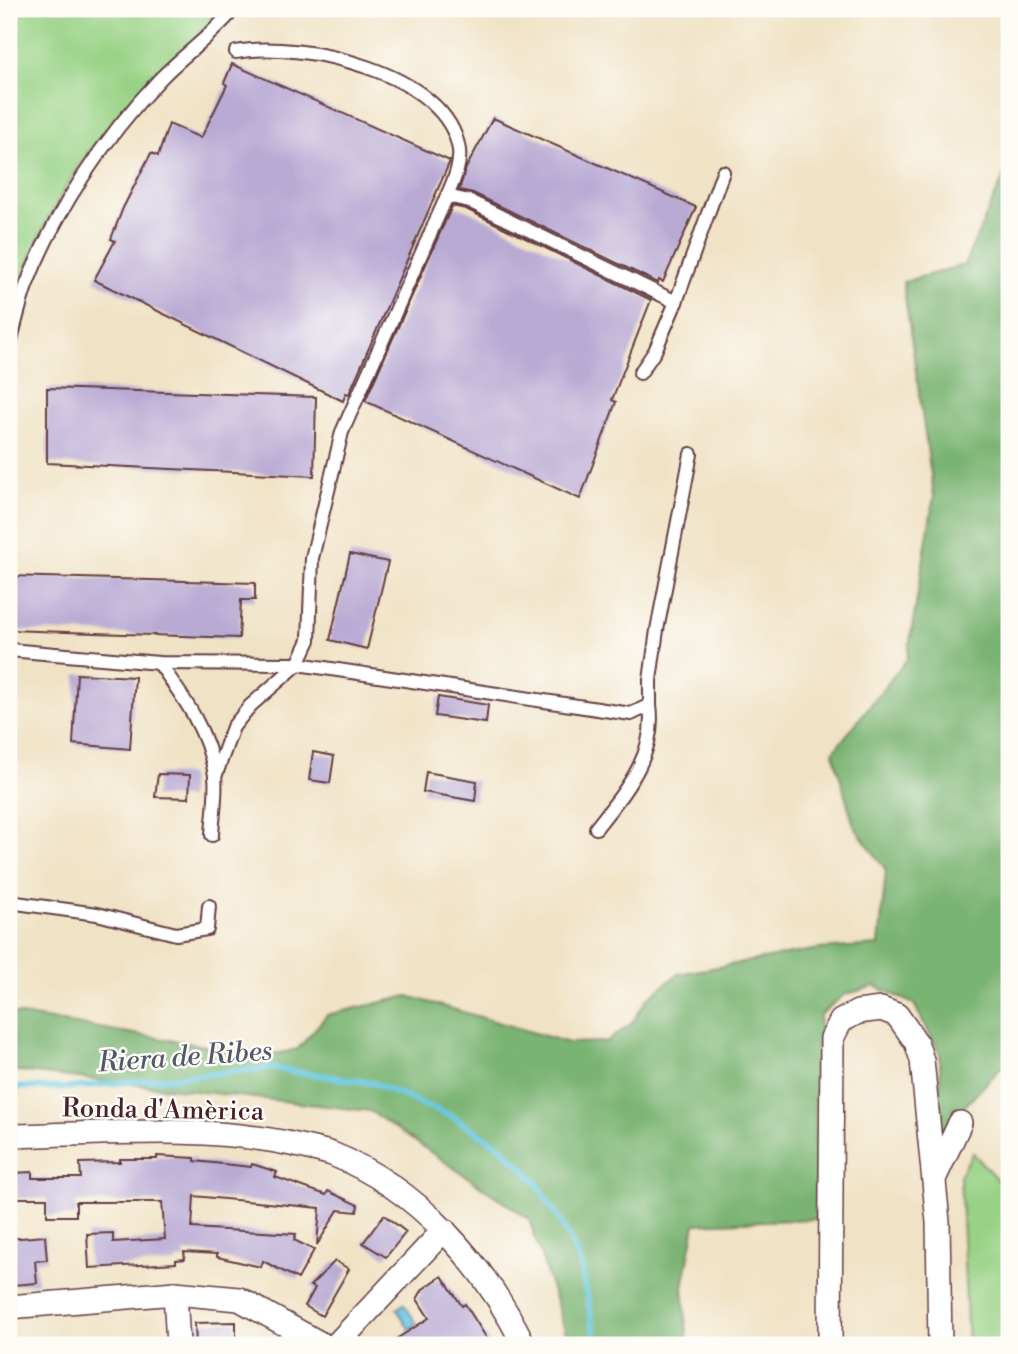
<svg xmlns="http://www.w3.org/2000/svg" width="1018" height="1354" viewBox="0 0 1018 1354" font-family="'Libre Bodoni',serif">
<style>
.green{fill:#98d285;stroke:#717858;stroke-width:2}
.forest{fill:#7ab472;stroke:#626a4e;stroke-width:2}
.water{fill:#64c6e2;stroke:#577286;stroke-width:2}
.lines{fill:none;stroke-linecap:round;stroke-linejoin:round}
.stream{stroke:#64c6e2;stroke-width:6}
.building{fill:#b9aad4}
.lane-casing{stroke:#633c42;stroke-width:16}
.street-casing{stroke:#633c42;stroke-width:26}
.lane{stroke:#fff;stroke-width:12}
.street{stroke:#fff;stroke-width:23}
.labels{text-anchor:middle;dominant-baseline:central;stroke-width:5;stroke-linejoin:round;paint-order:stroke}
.street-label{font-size:26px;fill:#4a1f2b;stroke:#fdfcf7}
.water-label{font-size:28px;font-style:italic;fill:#53596b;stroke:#fdfcf7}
</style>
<rect width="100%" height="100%" fill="#fdfcf7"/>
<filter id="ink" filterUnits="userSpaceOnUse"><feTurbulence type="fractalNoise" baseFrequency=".0143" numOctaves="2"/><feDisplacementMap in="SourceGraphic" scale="14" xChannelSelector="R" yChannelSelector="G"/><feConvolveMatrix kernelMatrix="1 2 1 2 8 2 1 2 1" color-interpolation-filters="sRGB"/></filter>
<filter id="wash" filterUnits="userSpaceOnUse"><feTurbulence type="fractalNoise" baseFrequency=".00686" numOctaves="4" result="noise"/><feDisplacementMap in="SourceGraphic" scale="28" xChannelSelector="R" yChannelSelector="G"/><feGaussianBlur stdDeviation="1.57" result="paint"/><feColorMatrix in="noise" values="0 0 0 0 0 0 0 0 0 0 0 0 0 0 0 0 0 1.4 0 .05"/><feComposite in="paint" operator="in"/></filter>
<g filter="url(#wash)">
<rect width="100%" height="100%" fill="#f0e2c5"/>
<g class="green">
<path d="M 9,9 L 226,9 C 194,44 154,73 123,109 C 70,169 32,241 9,318 Z"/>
<polygon points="973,1153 1009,1193 1009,1345 968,1345 960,1174"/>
</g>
<polygon class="forest" points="1009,165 1009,1059 940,1133 940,1054 914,1004 875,986 844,995 820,1015 815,1079 816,1219 695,1224 683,1287 688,1345 570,1345 529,1219 370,1111 9,1070 9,1013 266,1056 298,1049 327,1015 408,996 569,1043 606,1042 631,1024 648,998 678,974 819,949 879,945 886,870 854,826 833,752 907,659 934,496 903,282 964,265"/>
<polygon class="water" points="404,1304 417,1324 409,1329 397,1309"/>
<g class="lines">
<polyline class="stream" points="9,1087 68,1088 270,1068 373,1083 453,1117 501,1147 534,1179 562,1223 580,1261 597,1345"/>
</g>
<g id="blocks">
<g class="building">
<polygon points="232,64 450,161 349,394 346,393 343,401 94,280 115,241 111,239 123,208 151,153 158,156 169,124 201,138 227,85 224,83"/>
<polygon points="493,118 696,207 663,282 659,280 658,283 473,193 459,190 466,168"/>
<polygon points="452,206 466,209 651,300 612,400 616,402 580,499 365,401"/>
<polygon points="47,388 316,397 314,476 47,463"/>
<polygon points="350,554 388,562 367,649 330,640"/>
<polygon points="9,576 255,583 255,600 241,600 239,638 9,630"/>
<polygon points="77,674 135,677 130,749 73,744"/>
<polygon points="438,697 488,705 486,723 435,716"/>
<polygon points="313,752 334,756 330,783 309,780"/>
<polygon points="426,772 477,781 475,801 423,792"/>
<polygon points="158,774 190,775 189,798 155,797"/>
<polygon points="157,1156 195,1158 195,1161 251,1167 252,1164 277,1172 275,1177 326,1195 328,1191 358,1205 357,1212 338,1210 317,1245 320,1208 194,1196 192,1228 296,1234 294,1240 314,1250 298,1279 263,1261 261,1267 217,1257 217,1254 184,1252 185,1259 176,1260 176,1263 89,1268 87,1234 113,1233 113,1242 165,1239 162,1202 76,1202 76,1216 47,1216 47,1198 13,1198 12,1173 32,1172 32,1178 81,1178 80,1163 120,1162 120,1159 157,1159"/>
<polygon points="384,1215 406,1232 386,1257 363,1243"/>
<polygon points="45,1236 47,1260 35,1261 37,1283 13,1285 9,1239"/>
<polygon points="335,1261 349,1269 322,1316 305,1306 315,1288 310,1286"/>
<polygon points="442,1276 462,1306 465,1304 491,1345 387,1345 429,1318 417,1299 423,1289"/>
<polygon points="236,1322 236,1345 196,1345 195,1323"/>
</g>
</g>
</g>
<g filter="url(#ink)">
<use href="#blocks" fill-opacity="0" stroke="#633c42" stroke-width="2"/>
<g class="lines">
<defs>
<g id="lane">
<polyline points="447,196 469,201 676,302 723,172"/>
<path d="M 9,348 C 14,328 19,306 26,286 C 55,211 105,137 160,79 C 184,54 212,36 234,9"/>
<polyline points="640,373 655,351 676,302"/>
<polyline points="9,650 159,663 298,664 631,714 650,705 650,680 657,630 691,454"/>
<path d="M 159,663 C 184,698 208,731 215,775 C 217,794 213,816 212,835"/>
<path d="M 215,777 L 233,727 L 250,706 L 298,664 L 309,640 L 312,558 L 342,432 L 447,196 C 453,182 461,165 459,150 C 448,72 300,40 236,52"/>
<path d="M 596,828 C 625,791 657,755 650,705"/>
<polyline points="9,902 97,914 176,934 207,929 209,906"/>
</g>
<g id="street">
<path d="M 9,1136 C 103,1134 203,1124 296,1145 C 307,1148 321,1150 332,1154 C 418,1188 484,1264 524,1345"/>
<polyline points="935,1177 960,1123"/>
<polyline points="175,1293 178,1345"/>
<polyline points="9,1307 175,1293 239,1299 323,1345"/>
<polyline points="336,1345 444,1230"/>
<polyline points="830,1345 832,1038 841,1021 858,1012 881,1009 897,1015 916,1042 922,1060 938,1222 940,1345"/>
</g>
</defs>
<use href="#lane" class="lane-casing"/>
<use href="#street" class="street-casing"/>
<use href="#lane" class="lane"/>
<use href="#street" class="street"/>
</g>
</g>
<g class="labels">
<g class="street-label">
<text transform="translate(163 1110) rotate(1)">Ronda d'Amèrica</text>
</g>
<g class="water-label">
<text transform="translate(185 1057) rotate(-4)">Riera de Ribes</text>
</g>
</g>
<rect width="1018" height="1354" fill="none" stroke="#fdfcf7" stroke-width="35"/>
</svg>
